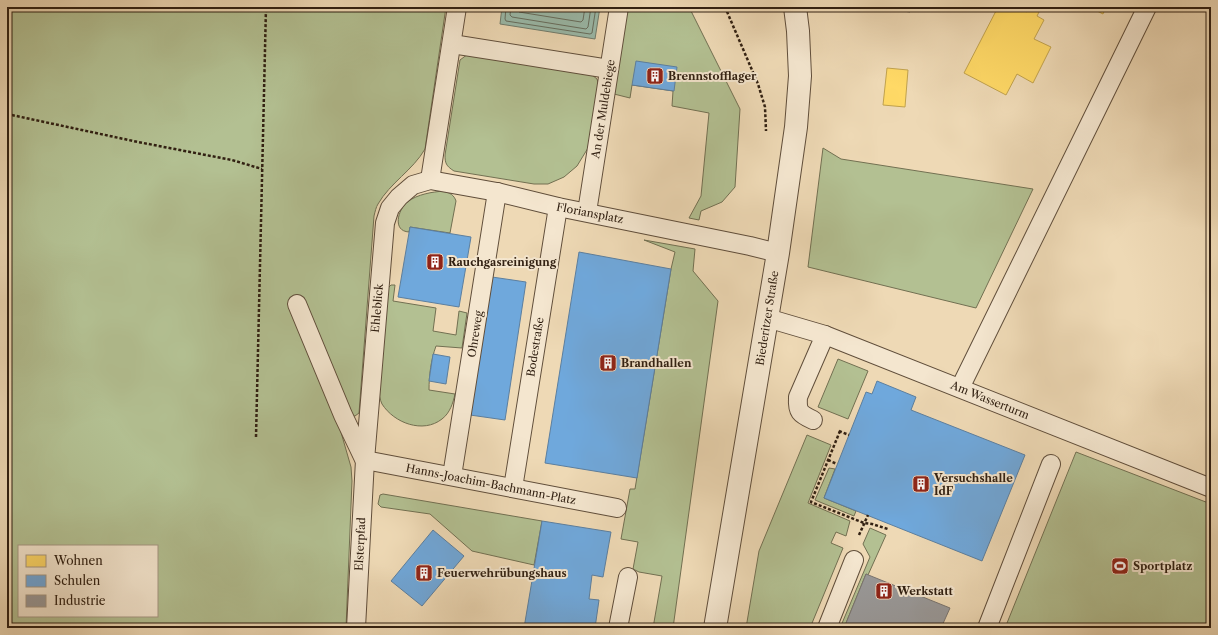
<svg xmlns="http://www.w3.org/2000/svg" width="1218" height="635" viewBox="0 0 1218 635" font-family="'Libre Caslon Text',serif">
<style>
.green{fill:#b3c092;stroke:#727052;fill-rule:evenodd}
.water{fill:#9abaaa;stroke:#707c6d}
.homes{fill:#ffd966;stroke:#c1a24d}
.schools{fill:#6fa8dc;stroke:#5c7f9f}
.industry{fill:#999;stroke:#7a7570}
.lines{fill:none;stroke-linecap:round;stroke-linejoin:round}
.shore{stroke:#666d5e;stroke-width:1}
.service-casing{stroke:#604e3b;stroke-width:20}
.tertiary-casing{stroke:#604e3b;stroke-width:24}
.path{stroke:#312012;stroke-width:2.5;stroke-dasharray:3 2;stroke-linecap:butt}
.service{stroke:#f4e6cf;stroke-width:18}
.tertiary{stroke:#f4e6cf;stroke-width:22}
.labels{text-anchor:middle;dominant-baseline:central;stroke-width:4;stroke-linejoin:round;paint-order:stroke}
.poi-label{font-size:11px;font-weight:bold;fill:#312012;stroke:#f4e6cf;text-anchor:start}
.street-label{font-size:11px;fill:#312012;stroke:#f4e6cf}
</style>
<rect width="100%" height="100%" fill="#eed9b5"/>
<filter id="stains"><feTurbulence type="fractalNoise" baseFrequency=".005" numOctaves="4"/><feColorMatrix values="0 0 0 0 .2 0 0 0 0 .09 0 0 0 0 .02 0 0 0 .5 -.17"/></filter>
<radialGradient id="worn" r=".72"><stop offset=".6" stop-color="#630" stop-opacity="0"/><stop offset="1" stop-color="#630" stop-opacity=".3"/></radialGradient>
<g class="green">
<path d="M 7,7 L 446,7 L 425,149 C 413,170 390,183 378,204 C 376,207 375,212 374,216 L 359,413 L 355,416 L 336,415 L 351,467 L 352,481 L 346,628 L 7,628 ZM 19,546 L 157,546 L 157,616 L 19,616 Z"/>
<polygon points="627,7 689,7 740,109 735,187 722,202 701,211 699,220 689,218 701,196 709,113 672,106 673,91 632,85 630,98 614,94"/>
<path d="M 468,54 L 592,75 L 597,79 L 599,86 L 588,148 L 577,166 L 564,177 L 548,184 L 534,184 L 454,171 C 446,166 445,163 445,155 L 460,60 Z"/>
<polygon points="823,148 841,159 1033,189 976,308 808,267"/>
<path d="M 444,191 C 450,193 454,195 456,201 L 450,233 L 410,227 L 409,232 C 392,231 398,210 407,202 C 418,194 432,192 444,191 Z"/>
<polygon points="644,240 695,249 693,271 718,301 673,628 653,628 662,576 639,572 633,569 638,542 621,539 630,489 635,489 671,269 675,252"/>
<path d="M 391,285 L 395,285 L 393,301 L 436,308 L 433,331 L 456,335 L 459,311 L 467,313 L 462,348 L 436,346 C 431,360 429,375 429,390 L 455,394 C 453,403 450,413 442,419 C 423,434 394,423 382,404 C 380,400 379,394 378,389 L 388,288 Z"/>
<polygon points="838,359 868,371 848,419 818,407"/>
<polygon points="807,435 831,445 808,503 850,521 846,536 836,532 831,543 843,548 810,628 746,628 759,551"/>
<polygon points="1076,452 1211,504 1211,628 1005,628"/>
<polygon points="829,468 835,469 824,498 856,511 854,516 815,500"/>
<polygon points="383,494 542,521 534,565 472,551 430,514 381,507 378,504 380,495"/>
<polygon points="870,528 886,535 868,575 866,574 844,628 840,628 870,557 863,544"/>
</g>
<polygon class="water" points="502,7 600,7 595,39 500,24"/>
<g class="homes">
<polygon points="998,7 1019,7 1027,12 1029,7 1041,8 1037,16 1044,20 1034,39 1051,47 1033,83 1017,74 1006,95 964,73"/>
<polygon points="1089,7 1106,7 1103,14"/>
<polygon points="887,68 908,70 905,107 883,105"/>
</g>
<g class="schools">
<polygon points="636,61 677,67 674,91 632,85"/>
<polygon points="410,227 471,237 459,307 398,297"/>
<polygon points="579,252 671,269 637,478 545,463"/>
<polygon points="492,277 526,282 505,420 470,415"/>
<polygon points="433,354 450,357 446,384 429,381"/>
<polygon points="877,381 916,397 911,410 1025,455 982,561 824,498 866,392 872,394"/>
<polygon points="542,521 611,532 603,577 592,575 589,599 599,600 595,628 524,628"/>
<polygon points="433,530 464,556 422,606 391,581"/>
</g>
<g class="industry">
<polygon points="875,7 911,7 910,12"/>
<polygon points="866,574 950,608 941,628 844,628"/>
</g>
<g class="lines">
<g class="shore">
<polyline points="506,7 505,19 506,21 590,34 592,33 596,7"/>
<polyline points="511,7 510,15 512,17 586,29 588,27 591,7"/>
<polyline points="517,7 519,12 581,22 583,20 585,7"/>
</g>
<defs>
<g id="service">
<polyline points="452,44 609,69"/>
<polyline points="430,180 457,7"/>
<polyline points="587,212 619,7"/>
<polyline points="297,304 343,415 364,459"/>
<polyline points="767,318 825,335 1211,488"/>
<polyline points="960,388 1147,7"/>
<path d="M 813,420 C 800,414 797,412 798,397 L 825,335"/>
<polyline points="365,460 617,508"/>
<polyline points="452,476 497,192"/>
<polyline points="513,488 558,207"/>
<polyline points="356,628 365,460 385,223 390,208 399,197 413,185 430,180 497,192 558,207 750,246 778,253"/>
<polyline points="618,628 628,577"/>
<polyline points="827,628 854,560"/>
<polyline points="987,628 1051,464"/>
</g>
<polyline id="tertiary" points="715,628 778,253 796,127 800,76 798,31 795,7"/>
</defs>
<use href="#service" class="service-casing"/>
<use href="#tertiary" class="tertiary-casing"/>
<g class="path">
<polyline points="725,7 758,84 765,107 766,131"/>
<polyline points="7,114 138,142 232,160 262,169"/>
<polyline points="839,431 849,435"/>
<polyline points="840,431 811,502 864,523 872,524 888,529"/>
<polyline points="256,437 266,7"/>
<polyline points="828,460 837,464"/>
<polyline points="859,535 868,515"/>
</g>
<use href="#service" class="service"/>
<use href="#tertiary" class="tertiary"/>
</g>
<defs>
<symbol id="building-square" viewBox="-11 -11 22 22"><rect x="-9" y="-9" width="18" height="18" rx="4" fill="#8f2418" stroke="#f4e6cf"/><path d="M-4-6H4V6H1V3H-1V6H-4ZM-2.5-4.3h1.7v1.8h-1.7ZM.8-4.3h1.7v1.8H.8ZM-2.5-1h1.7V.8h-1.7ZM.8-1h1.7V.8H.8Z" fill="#fff"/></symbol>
<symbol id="stadium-square" viewBox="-11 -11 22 22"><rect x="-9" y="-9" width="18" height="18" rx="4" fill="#8f2418" stroke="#f4e6cf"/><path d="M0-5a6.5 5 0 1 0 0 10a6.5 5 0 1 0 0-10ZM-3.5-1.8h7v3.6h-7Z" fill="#fff"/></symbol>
</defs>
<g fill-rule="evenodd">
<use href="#building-square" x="645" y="66" width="20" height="20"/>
<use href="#building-square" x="425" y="252" width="20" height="20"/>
<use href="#building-square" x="598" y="353" width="20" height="20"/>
<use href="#building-square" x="911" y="474" width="20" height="20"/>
<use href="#stadium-square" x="1110" y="556" width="20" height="20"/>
<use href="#building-square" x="414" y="563" width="20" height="20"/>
<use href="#building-square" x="874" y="581" width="20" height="20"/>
</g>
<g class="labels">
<g class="poi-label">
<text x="668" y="76">Brennstofflager</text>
<text x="448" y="262">Rauchgasreinigung</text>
<text x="621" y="363">Brandhallen</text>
<text x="934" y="478">Versuchshalle<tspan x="934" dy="13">IdF</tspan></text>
<text x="1133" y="566">Sportplatz</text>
<text x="437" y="573">Feuerwehrübungshaus</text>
<text x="897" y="591">Werkstatt</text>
</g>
<g class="street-label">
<text transform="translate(603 109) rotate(-81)">An der Muldebiege</text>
<text transform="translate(590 213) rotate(11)">Floriansplatz</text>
<text transform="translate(377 308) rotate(-85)">Ehleblick</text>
<text transform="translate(767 318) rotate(-81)">Biederitzer Straße</text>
<text transform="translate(475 334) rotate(-81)">Ohreweg</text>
<text transform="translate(535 347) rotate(-81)">Bodestraße</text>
<text transform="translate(990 400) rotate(22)">Am Wasserturm</text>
<text transform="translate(491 484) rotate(11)">Hanns-Joachim-Bachmann-Platz</text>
<text transform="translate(360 544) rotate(-87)">Elsterpfad</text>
</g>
</g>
<rect width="1218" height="635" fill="none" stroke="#eed9b5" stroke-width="24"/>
<rect x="8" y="8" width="1202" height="619" fill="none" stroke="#312012" stroke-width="2"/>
<rect x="12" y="12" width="1194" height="611" fill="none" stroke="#312012"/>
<rect x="18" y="545" width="140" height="72" fill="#f4e6cf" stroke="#a69783"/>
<rect x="26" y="555" width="20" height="12" fill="#ffd966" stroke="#a69783"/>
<text x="54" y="565" font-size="12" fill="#312012">Wohnen</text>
<rect x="26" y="575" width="20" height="12" fill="#6fa8dc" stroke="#a69783"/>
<text x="54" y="585" font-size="12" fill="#312012">Schulen</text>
<rect x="26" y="595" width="20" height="12" fill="#999999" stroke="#a69783"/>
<text x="54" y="605" font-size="12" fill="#312012">Industrie</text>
<rect width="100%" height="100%" filter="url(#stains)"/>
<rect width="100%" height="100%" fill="url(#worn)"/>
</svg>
